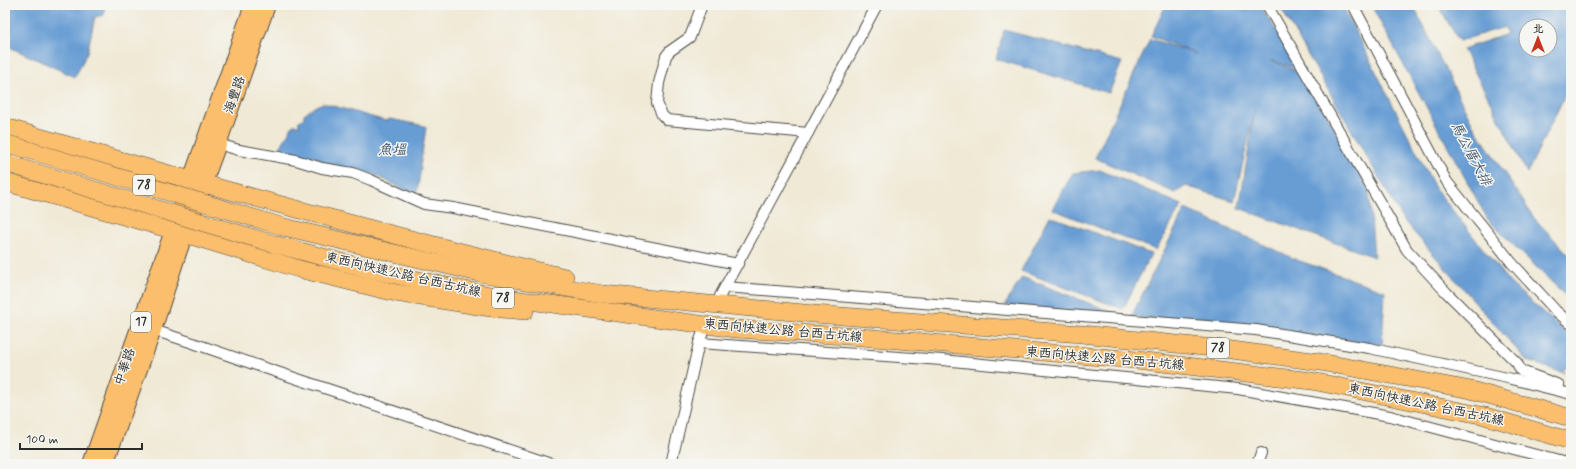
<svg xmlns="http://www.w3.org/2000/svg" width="1576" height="469" viewBox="0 0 1576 469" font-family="Mynerve,'LXGW WenKai TC',sans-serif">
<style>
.water{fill:#679dd4;stroke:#496480;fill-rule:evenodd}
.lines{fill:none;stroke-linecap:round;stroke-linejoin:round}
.minor-casing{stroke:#494844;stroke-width:12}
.primary-casing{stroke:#494844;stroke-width:18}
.trunk-casing{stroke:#494844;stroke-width:18}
.minor{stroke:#fff;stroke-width:10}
.primary{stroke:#fabe6d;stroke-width:16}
.trunk{stroke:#fabe6d;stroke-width:17}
.trunk-bridge-casing{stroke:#494844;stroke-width:18;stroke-linecap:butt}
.trunk-bridge{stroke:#fabe6d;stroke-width:17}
.labels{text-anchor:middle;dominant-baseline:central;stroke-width:3;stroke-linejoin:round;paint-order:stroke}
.shield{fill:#f6f6f2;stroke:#686867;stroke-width:1}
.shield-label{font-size:12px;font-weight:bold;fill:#2b2b2b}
.street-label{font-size:13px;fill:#2b2b2b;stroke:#f6f6f2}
.water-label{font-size:14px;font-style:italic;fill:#43596f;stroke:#f6f6f2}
</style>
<rect width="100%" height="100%" fill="#f6f6f2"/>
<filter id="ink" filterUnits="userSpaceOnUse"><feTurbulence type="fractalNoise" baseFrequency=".025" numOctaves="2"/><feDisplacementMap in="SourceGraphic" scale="8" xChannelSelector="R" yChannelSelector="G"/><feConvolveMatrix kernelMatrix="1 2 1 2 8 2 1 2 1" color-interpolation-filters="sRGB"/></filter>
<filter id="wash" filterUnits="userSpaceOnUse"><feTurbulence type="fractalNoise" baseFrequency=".012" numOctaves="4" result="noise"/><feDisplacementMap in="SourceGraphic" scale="16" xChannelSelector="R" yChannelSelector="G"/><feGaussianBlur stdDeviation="0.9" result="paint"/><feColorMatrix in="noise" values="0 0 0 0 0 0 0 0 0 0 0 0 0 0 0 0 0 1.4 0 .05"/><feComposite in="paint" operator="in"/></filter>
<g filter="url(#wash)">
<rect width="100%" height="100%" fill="#f0e9d5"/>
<g class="water">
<polygon points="5,5 105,5 104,15 95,17 87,53 75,77 5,45"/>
<polygon points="1166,5 1259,5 1305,71 1270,60 1304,74 1369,190 1374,257 1239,208 1255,110 1234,201 1186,186 1175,193 1095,158 1150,39 1197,54 1151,36"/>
<polygon points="1279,5 1342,5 1435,188 1510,283 1571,337 1571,367 1563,369 1564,373 1527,361 1404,221"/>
<polygon points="1371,5 1413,5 1473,125 1534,218 1571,257 1571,301 1488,220"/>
<path d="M 1438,5 L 1571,5 L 1571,83 L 1527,173 L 1463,49 L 1507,34 L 1505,27 L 1459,41 ZM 1526,26 L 1550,26 L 1550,50 L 1526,50 Z"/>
<polygon points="1004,30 1122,62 1109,93 996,59"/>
<path d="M 323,103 L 386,121 L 390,119 L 425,126 L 426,128 L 420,167 L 421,168 L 417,193 C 409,194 381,177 370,173 L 369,174 L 281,152 L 280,148 L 293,125 L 300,125 L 298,122 L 304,118 L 304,114 L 316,106 Z"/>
<polygon points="1100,170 1182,205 1156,250 1052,209 1073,173"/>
<polygon points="1185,209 1297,260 1385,291 1382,345 1258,328 1131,317"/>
<polygon points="1050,216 1151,254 1123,309 1021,271"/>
<polygon points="1022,277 1125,317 1005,305"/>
</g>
</g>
<g filter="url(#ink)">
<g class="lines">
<defs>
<g id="minor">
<polyline points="702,5 690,37 670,51 666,56 659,83 657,103 662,115 667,120 808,133"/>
<polyline points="1267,5 1407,250 1447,293 1517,363 1521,371 1559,385"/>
<polyline points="1353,5 1447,182 1512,263 1556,311 1571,324"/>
<polyline points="218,144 239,150 296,160 322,168 353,173 371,180 424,204 453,208 738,264"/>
<polyline points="725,287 1256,330 1369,348 1512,379 1571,394"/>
<polyline points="720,296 877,5"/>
<polyline points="153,330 190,342 262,367 551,464"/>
<polyline points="699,343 942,360 1238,389 1390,416 1570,464"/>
<polyline points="671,464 699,343 703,332"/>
<polyline points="1257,464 1261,453"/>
</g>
<g id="primary">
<path d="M 91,464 C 144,311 199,158 253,5"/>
<polyline points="105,464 153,330 179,250 218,144 267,5"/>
</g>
<g id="trunk">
<path d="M 5,127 C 190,181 376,233 565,277"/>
<polyline points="5,182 172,230 299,269 396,293 491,308 525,311"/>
<polyline points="284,227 479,273 603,294 814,314 1082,334 1232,350 1320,362 1471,390 1571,418"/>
<polyline points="274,244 376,271 499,297 736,329 861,337 1137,360 1312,381 1485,416 1571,441"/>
</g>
</defs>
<use href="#minor" class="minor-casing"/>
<use href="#primary" class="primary-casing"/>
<use href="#trunk" class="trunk-casing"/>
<use href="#minor" class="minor"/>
<use href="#primary" class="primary"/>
<use href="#trunk" class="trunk"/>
<defs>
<g id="trunk-bridge">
<polyline points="5,143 284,227"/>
<polyline points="5,163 274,244"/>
</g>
</defs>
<use href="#trunk-bridge" class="trunk-bridge-casing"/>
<use href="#trunk-bridge" class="trunk-bridge"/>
</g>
</g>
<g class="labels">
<g class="shield">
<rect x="133" y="175" width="22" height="20" rx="3"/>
<rect x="492" y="288" width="22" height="20" rx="3"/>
<rect x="131" y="312" width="20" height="20" rx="3"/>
<rect x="1207" y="338" width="22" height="20" rx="3"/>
</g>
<g class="shield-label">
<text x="144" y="185">78</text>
<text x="503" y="298">78</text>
<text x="141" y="322">17</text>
<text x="1218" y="348">78</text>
</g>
<g class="street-label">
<text transform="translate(235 95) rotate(-71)">海豐路</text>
<text transform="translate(403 275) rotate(13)">東西向快速公路 台西古坑線</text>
<text transform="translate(783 331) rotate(5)">東西向快速公路 台西古坑線</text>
<text transform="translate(1105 359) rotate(5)">東西向快速公路 台西古坑線</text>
<text transform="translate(125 367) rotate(-71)">中華路</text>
<text transform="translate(1426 405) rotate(12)">東西向快速公路 台西古坑線</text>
</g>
<g class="water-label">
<text x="392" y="150">魚塭</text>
<text transform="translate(1471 154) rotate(62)">馬公厝大排</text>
</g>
</g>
<rect width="1576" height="469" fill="none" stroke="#f6f6f2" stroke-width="20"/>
<g transform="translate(1538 38)"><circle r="19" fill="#f6f6f2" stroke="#a5a5a2"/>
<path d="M0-3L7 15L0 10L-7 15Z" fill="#c8321e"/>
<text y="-6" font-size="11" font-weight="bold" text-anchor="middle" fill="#2b2b2b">北</text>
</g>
<path d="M20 443v6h122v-6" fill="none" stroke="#2b2b2b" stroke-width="2"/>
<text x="26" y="443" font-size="12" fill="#2b2b2b" stroke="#f6f6f2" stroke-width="3" paint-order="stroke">100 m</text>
</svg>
